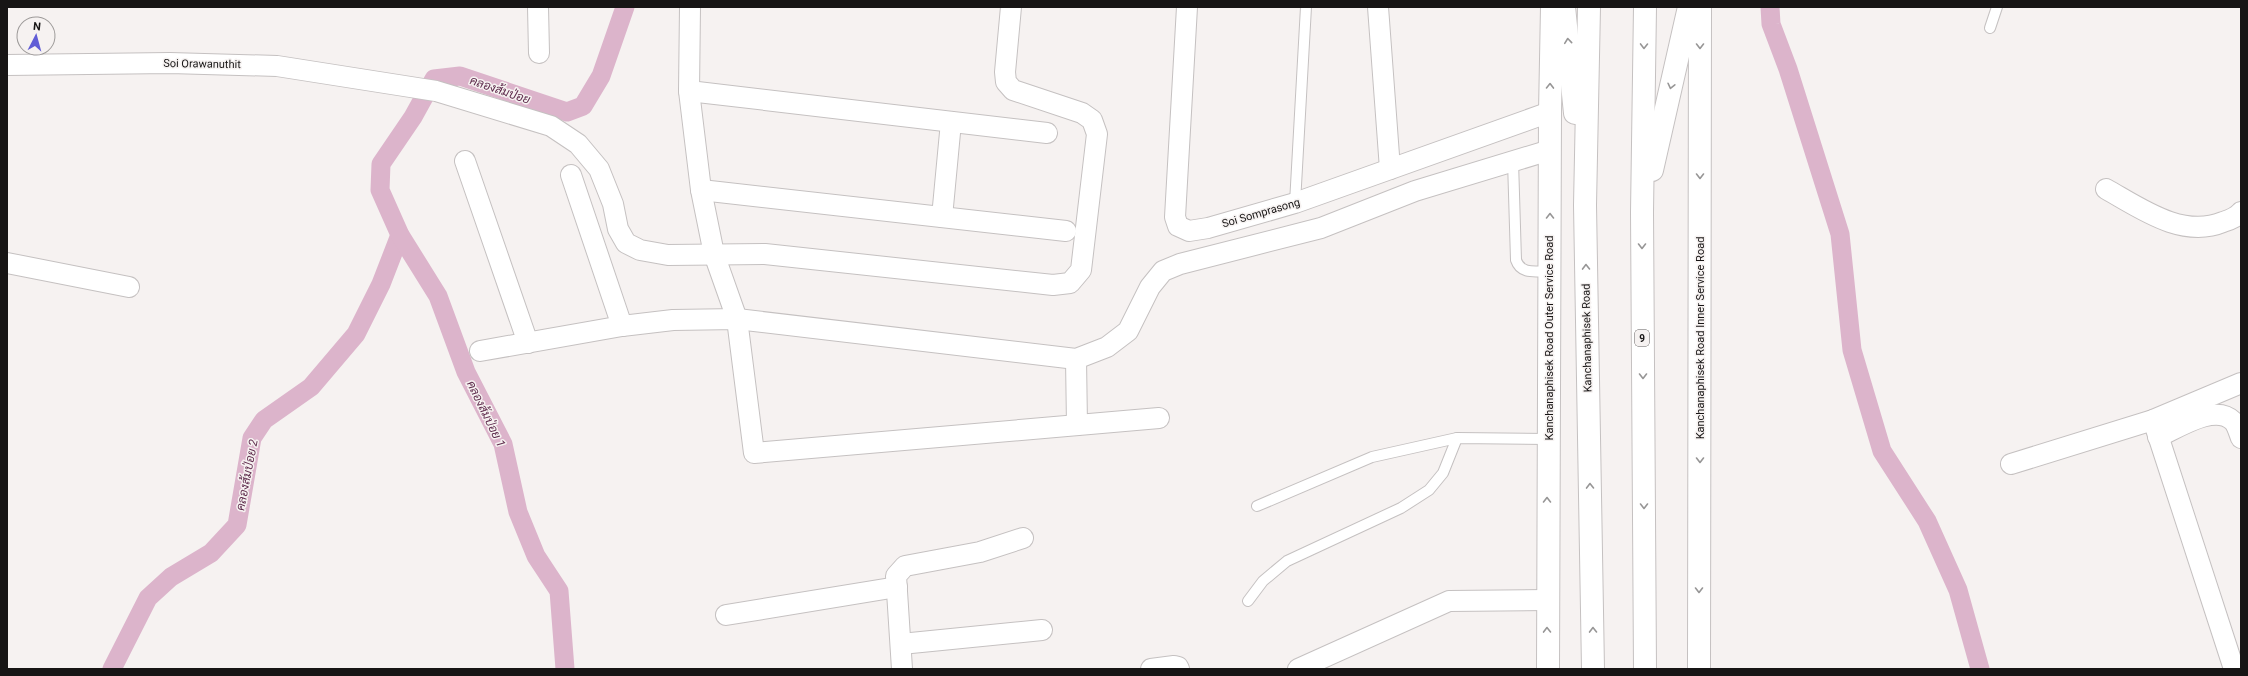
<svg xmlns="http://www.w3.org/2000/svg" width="2248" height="676" viewBox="0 0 2248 676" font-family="Roboto,Sarabun,sans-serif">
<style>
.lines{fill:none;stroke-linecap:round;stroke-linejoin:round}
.canal{stroke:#dcb4cb;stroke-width:19}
.service-casing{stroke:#c5c1c1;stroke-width:12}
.minor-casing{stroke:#c5c1c1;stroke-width:22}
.secondary-casing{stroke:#c5c1c1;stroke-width:24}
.trunk-casing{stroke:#c5c1c1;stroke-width:24}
.service{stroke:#fff;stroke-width:10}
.minor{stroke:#fff;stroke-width:20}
.secondary{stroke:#fff;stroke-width:22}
.trunk{stroke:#fff;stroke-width:22}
.oneway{stroke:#979696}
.labels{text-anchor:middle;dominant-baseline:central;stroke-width:3;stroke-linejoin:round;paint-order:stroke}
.shield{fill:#f6f2f1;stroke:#5a5757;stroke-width:1}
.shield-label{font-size:10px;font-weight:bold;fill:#171515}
.street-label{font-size:11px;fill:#171515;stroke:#f6f2f1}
.water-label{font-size:12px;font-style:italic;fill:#5f2c4d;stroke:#f6f2f1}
</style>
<rect width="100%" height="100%" fill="#f6f2f1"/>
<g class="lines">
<g class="canal">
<polyline points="1770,7 1771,24 1788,69 1840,234 1852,350 1882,451 1927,521 1958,590 1980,669"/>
<polyline points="112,669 148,598 171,577 211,553 237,525 252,438 264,420 311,387 356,334 381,284 400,235"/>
<polyline points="565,669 559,591 536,556 518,512 503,444 466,372 438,296 400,235 380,190 381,164 413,117 434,79 460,76 567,112 583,106 601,76 625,7"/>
</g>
<defs>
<g id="service">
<polyline points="1990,28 1997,7"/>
<path d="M 1513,161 L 1516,260 C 1521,275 1536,271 1549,271"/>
<polyline points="1295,203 1306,7"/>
<polyline points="1257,506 1372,457 1457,438 1548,439"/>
<polyline points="1248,601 1263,581 1287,561 1401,508 1429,490 1443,473 1457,438"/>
</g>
<g id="minor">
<polyline points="538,7 539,53"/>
<polyline points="690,7 689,91 701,190 714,254 737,319 754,453 1159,418"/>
<polyline points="1187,7 1175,217 1178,226 1189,231 1208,228 1295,203 1550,112"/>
<polyline points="1378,7 1390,169"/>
<polyline points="7,65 170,63 277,66 436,91 551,126 578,144 599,169 613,204 618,229 626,243 640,250 668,255 765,254 1053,285 1070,283 1081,270 1097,134 1092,120 1082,113 1013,90 1006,82 1005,72 1011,7"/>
<polyline points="689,91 1047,133"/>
<polyline points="465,161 528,343"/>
<polyline points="571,175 622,326"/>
<path d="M 2106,189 C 2140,208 2182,239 2223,222 C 2229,220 2236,218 2241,212"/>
<polyline points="701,190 1066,231"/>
<polyline points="942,217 951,122"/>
<polyline points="7,263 129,287"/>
<polyline points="480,351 622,326 673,320 737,319 1076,359 1107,347 1128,331 1150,287 1163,271 1180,264 1321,228 1415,191 1550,150"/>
<polyline points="1076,359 1077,425"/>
<polyline points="2153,420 2234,669"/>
<path d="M 2158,437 C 2178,428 2215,403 2233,421 C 2237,425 2239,433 2241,438"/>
<polyline points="2011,464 2153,420 2241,383"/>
<polyline points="726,615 897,587"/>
<polyline points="901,644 1042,630"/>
<polyline points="902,669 896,576 905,566 980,552 1023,538"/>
<polyline points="1151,669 1174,666 1178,667 1179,669"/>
<polyline points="1298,669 1449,601 1547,600"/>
</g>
<g id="secondary">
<polyline points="1548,669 1550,112 1552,7"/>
<polyline points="1699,669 1700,7"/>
</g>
<g id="trunk">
<polyline points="1564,7 1575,113"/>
<polyline points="1589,7 1585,205 1593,669"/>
<polyline points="1652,170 1689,7"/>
<polyline points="1645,669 1642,212 1645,7"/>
</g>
</defs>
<use href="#service" class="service-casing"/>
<use href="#minor" class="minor-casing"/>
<use href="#secondary" class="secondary-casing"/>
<use href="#trunk" class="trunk-casing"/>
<use href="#service" class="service"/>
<use href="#minor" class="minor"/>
<use href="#secondary" class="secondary"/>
<use href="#trunk" class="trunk"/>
</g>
<defs><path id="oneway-chevron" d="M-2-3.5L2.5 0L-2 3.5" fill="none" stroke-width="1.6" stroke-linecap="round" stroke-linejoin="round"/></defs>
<g class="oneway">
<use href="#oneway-chevron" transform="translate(1568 41) rotate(-96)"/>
<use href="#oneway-chevron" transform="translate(1644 46) rotate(91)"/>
<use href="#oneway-chevron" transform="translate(1700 46) rotate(90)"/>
<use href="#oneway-chevron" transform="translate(1550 86) rotate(-89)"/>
<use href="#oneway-chevron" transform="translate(1671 86) rotate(103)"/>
<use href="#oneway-chevron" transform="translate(1700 176) rotate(90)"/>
<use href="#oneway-chevron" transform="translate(1550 216) rotate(-90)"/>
<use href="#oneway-chevron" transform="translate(1642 246) rotate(90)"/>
<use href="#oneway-chevron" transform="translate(1586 267) rotate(-91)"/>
<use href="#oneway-chevron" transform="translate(1643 376) rotate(90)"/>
<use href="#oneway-chevron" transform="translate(1700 460) rotate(90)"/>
<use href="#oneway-chevron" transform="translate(1590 486) rotate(-91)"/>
<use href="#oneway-chevron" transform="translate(1547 500) rotate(-90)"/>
<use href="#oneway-chevron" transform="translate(1644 506) rotate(90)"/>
<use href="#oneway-chevron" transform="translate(1699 590) rotate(90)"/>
<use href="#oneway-chevron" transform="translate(1547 630) rotate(-91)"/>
<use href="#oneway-chevron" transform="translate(1593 630) rotate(-91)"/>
</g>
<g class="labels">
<rect class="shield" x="1635" y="330" width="14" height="16" rx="3"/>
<g class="shield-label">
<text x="1642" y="338">9</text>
</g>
<g class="street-label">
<text transform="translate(202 64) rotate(1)">Soi Orawanuthit</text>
<text transform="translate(1261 213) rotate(-16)">Soi Somprasong</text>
<text transform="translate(1549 338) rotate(-90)">Kanchanaphisek Road Outer Service Road</text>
<text transform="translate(1587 338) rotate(-91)">Kanchanaphisek Road</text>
<text transform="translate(1700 338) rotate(-90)">Kanchanaphisek Road Inner Service Road</text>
</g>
<g class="water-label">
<text transform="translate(500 90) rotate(19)">คลองส้มป่อย</text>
<text transform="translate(486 414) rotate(64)">คลองส้มป่อย 1</text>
<text transform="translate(247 475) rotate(-79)">คลองส้มป่อย 2</text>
</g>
</g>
<rect width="2248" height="676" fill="none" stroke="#171515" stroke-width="16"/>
<g transform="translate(36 36) rotate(6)"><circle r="19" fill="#f6f2f1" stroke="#9d9a99"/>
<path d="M0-3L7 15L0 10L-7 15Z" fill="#615dd6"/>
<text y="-6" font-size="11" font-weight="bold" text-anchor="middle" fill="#171515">N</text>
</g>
</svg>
